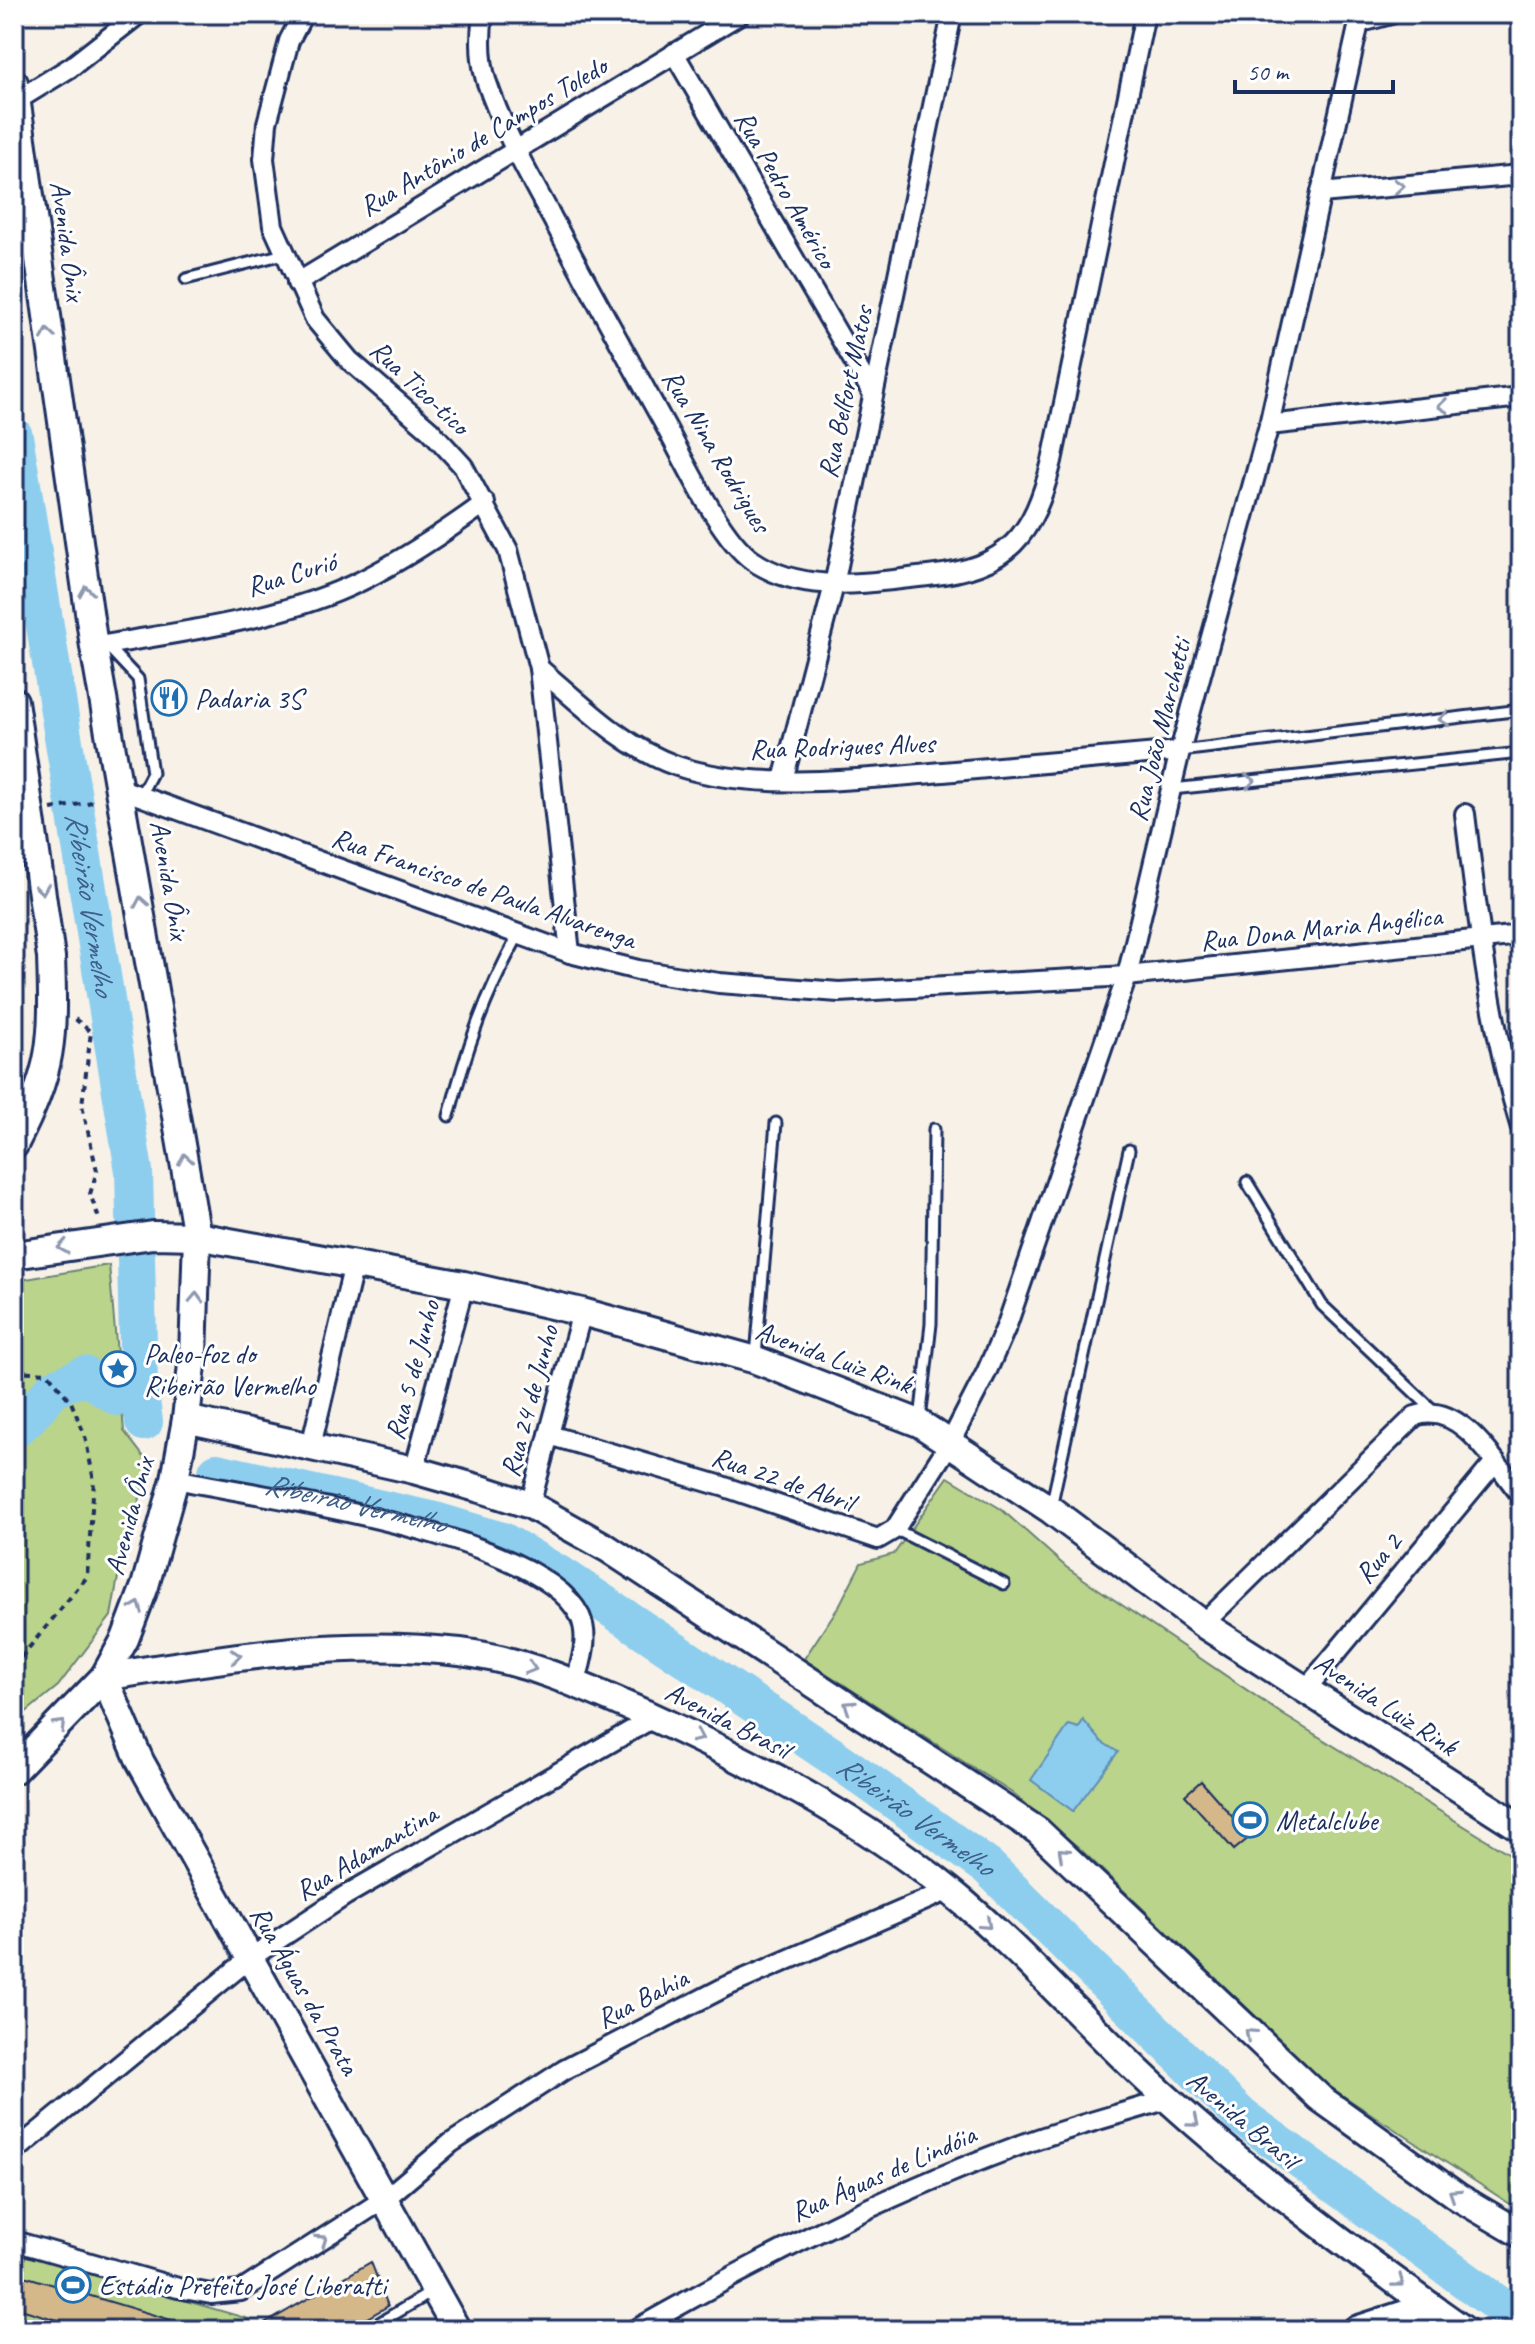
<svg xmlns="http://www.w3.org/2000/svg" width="1535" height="2344" viewBox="0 0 1535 2344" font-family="Caveat,sans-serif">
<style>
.green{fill:#bad48b;stroke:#6a8274;stroke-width:2}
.water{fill:#8dceee;stroke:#5f8eb4;stroke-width:2}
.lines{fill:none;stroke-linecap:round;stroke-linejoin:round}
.river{stroke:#8dceee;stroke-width:38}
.building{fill:#d5b88a;stroke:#1b2f5e;stroke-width:2}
.lane-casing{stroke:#1b2f5e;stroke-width:15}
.street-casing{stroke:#1b2f5e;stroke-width:24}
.secondary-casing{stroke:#1b2f5e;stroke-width:32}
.path{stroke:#1b2f5e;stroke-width:4;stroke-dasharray:6 6;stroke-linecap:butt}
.lane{stroke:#fff;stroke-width:9}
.street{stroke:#fff;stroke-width:18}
.secondary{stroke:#fff;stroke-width:26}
.oneway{stroke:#8d97ae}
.labels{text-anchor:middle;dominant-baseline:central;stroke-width:6;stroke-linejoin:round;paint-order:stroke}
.street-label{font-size:28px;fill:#1b2f5e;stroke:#fff}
.poi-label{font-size:28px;fill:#1b2f5e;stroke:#fff;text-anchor:start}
.water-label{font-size:30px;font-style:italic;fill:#3d5f89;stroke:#fff}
</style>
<rect width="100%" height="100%" fill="#f7f1e8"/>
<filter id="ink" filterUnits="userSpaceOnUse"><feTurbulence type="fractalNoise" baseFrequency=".0125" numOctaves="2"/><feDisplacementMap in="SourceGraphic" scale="16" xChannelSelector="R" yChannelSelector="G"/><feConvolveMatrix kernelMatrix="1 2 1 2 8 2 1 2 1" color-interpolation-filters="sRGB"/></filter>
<g filter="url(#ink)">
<g class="green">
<polygon points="109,1265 124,1431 150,1465 121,1560 111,1616 58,1686 14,1722 14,1281"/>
<polygon points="948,1477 1001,1509 1066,1567 1285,1716 1521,1861 1521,2211 1331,2088 1078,1847 1012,1793 804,1659 839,1606 861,1563 894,1554"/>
<polygon points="14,2251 249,2319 254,2330 14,2330"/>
</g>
<polygon class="water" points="1083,1720 1102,1742 1118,1752 1073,1811 1031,1780 1069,1725 1079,1728"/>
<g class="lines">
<g class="river">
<path id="s1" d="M 14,436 L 134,1171 L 139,1387 L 144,1422"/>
<polyline points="14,1429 26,1420 53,1389 84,1375 118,1397 139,1387"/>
<path id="s2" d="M 217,1472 L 435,1521 L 502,1541 L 570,1581 L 832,1756 L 988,1867 L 1241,2116 L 1499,2305 L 1521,2316"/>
</g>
</g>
<g class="building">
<polygon points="1201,1781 1250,1837 1234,1850 1185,1795"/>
<polygon points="371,2262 388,2306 346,2330 254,2330"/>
<polygon points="14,2273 191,2326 191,2330 90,2330 14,2307"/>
</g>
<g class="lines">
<defs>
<g id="lane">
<polyline points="186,279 284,254"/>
<polyline points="106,645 138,679 152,773 140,796"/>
<polyline points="1180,751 1521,710"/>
<polyline points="1172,789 1521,753"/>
<path d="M 449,1116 C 466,1050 485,995 519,934"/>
<polyline points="1247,1182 1322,1305 1435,1412"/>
<polyline points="756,1356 776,1123"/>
<polyline points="920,1420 931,1324 934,1129"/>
<polyline points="1051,1507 1129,1150"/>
<polyline points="895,1529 1004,1584"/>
<polyline points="367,2330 432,2292"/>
</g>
<g id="street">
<polyline points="303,14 289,41 267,123 264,159 273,226 315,319 349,360 430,430 463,466 508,550 539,668 570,953"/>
<path d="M 483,14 C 480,36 480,59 486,80 C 502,128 527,172 551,216 C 587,284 624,351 661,418 C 682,455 719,537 752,560 C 804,596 869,582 928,576 C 1009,568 1033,536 1052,461 L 1145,14"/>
<polyline points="1358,23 1391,14"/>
<polyline points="674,53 873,394"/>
<polyline points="14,102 71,67 139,14"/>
<polyline points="1321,193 1521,175"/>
<polyline points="297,283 740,14"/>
<polyline points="1269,425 1521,397"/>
<path d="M 94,647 C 182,631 279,621 361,581 C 405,559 445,532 485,503"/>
<path d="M 539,668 C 581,704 624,748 677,766 C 756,792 862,779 943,772 C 1022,765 1101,758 1180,751"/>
<polyline points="783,780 834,585 952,14"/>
<polyline points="121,789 570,953 638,970 719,983 839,992 1127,976 1521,935"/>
<path d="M 1465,814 C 1478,919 1490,1026 1521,1128"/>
<polyline points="549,1435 722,1486 878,1539 895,1529 951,1441 986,1373 1007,1325 1127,976 1180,751 1269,425 1361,14"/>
<polyline points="311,1446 354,1264"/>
<polyline points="414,1470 464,1285"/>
<path d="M 175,1479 C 263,1497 539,1533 580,1616 C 590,1638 581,1661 576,1682"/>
<polyline points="530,1505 582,1312"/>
<path d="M 1203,1624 L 1415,1416 C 1461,1400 1496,1465 1521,1495"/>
<polyline points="1306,1689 1494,1463"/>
<polyline points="14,2152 250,1958 346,1895 653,1718"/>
<polyline points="14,2241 178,2288 211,2294 241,2291 386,2198 451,2143 564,2070 725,1987 949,1890"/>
<path d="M 635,2330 C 757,2261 879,2198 1010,2149 C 1061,2129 1115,2116 1168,2099"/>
</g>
<g id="secondary">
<polyline points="14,83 94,647 197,1236 193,1356 186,1419 175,1479 145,1586 125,1639 104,1677 14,1770"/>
<path d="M 14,701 L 51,957 C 54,1040 53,1070 14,1145"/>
<polyline points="14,1255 153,1235 197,1236 464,1285 582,1312 756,1360 919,1423 1051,1510 1203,1624 1521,1828"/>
<polyline points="186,1419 414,1470 484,1490 530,1505 607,1548 1038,1831 1320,2098 1458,2197 1521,2234"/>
<path d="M 104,1677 C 223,1658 339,1638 460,1652 C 527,1660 587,1688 648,1715 C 753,1763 860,1818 950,1891 C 1028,1955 1093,2033 1169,2100 C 1261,2183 1363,2259 1464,2330"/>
<polyline points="104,1677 140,1761 457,2330"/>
<polyline points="1356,2330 1430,2306"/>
</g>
</defs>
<use href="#lane" class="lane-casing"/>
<use href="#street" class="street-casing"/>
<use href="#secondary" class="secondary-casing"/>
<g class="path">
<polyline points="51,809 98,801"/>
<polyline points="75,1019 91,1032 82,1105 97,1171 90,1194 100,1221"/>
<polyline points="14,1371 48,1373 71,1402 85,1436 94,1481 87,1577 14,1666"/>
</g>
<use href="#lane" class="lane"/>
<use href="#street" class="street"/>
<use href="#secondary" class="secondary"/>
</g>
<defs><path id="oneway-chevron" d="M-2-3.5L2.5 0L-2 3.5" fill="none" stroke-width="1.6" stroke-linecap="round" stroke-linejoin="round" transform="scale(2)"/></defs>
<g class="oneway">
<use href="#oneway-chevron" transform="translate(1399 186) rotate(-5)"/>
<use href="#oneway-chevron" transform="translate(48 334) rotate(-98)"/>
<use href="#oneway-chevron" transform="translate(1443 406) rotate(174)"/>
<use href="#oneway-chevron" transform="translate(86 591) rotate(-98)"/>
<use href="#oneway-chevron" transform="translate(1444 719) rotate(173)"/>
<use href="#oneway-chevron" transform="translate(1250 781) rotate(-6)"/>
<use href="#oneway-chevron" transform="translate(42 889) rotate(82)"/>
<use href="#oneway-chevron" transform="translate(141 902) rotate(-100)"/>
<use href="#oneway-chevron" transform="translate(185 1159) rotate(-100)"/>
<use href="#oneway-chevron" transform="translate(63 1247) rotate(171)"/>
<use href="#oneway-chevron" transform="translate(196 1298) rotate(-88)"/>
<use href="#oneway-chevron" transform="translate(137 1607) rotate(-69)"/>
<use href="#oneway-chevron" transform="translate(236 1656) rotate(-8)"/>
<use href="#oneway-chevron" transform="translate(531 1668) rotate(16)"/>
<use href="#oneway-chevron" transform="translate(849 1706) rotate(-147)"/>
<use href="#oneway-chevron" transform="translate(60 1725) rotate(-45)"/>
<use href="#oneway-chevron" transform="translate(698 1737) rotate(24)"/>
<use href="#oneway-chevron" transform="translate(1063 1853) rotate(-138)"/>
<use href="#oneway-chevron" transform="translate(986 1924) rotate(42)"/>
<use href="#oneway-chevron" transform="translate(1250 2034) rotate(-138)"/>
<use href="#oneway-chevron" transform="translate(1194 2122) rotate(40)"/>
<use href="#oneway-chevron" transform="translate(1454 2194) rotate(-147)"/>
<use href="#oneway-chevron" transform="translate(322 2240) rotate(-34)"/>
<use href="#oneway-chevron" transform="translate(1399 2282) rotate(37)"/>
</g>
</g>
<defs>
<symbol id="restaurant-ring" viewBox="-11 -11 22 22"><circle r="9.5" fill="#fff" stroke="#1f6fb2" stroke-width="1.5"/><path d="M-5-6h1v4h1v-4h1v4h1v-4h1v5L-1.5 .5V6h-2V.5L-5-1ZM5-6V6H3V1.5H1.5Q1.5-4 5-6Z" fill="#1f6fb2"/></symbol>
<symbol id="sight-ring" viewBox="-11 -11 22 22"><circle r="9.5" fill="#fff" stroke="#1f6fb2" stroke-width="1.5"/><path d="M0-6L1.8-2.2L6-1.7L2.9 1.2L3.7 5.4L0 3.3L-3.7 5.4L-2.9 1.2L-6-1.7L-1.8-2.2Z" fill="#1f6fb2"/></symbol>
<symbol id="stadium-ring" viewBox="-11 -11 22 22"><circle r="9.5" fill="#fff" stroke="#1f6fb2" stroke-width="1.5"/><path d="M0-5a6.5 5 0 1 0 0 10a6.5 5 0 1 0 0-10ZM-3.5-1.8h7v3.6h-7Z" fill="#1f6fb2"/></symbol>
</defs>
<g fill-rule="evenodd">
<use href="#restaurant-ring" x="149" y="678" width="40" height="40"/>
<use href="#sight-ring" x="98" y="1349" width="40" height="40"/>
<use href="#stadium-ring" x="1230" y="1800" width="40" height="40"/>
<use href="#stadium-ring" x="53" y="2265" width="40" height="40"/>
</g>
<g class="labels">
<g class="street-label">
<text transform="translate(483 136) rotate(-31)">Rua Antônio de Campos Toledo</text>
<text transform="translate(786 189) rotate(60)">Rua Pedro Américo</text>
<text transform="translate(68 241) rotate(82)">Avenida Ônix</text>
<text transform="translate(420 387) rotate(43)">Rua Tico-tico</text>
<text transform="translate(845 392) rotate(-78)">Rua Belfort Matos</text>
<text transform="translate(717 451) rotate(59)">Rua Nina Rodrigues</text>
<text transform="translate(291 574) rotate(-17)">Rua Curió</text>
<text transform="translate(1159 730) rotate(-76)">Rua João Marchetti</text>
<text transform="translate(842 746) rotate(-2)">Rua Rodrigues Alves</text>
<text transform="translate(170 880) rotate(80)">Avenida Ônix</text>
<text transform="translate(484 888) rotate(19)">Rua Francisco de Paula Alvarenga</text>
<text transform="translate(1321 928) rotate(-6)">Rua Dona Maria Angélica</text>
<text transform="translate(834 1357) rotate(20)">Avenida Luiz Rink</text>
<text transform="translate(412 1370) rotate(-75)">Rua 5 de Junho</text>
<text transform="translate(529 1401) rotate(-75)">Rua 24 de Junho</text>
<text transform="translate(783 1479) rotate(19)">Rua 22 de Abril</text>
<text transform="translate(129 1516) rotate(-75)">Avenida Ônix</text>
<text transform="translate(1378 1558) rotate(-50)">Rua 2</text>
<text transform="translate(1386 1704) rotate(33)">Avenida Luiz Rink</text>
<text transform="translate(728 1720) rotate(27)">Avenida Brasil</text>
<text transform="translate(366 1852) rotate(-31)">Rua Adamantina</text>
<text transform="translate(305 1990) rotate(60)">Rua Águas da Prata</text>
<text transform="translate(642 1998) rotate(-27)">Rua Bahia</text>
<text transform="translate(1243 2119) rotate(40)">Avenida Brasil</text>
<text transform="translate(883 2173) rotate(-24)">Rua Águas de Lindóia</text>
</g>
<g class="poi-label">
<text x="195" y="698">Padaria 3S</text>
<text x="144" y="1353">Paleo-foz do<tspan x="144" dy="32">Ribeirão Vermelho</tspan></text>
<text x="1276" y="1820">Metalclube</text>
<text x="99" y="2285">Estádio Prefeito José Liberatti</text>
</g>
<g class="water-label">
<text stroke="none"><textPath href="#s1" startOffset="474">Ribeirão Vermelho</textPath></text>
<text stroke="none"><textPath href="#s2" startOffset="142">Ribeirão Vermelho</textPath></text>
<text stroke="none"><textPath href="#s2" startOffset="790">Ribeirão Vermelho</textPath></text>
</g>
</g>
<rect width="1535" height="2344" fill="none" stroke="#fff" stroke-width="48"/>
<rect x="24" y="24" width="1487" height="2296" fill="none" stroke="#1b2f5e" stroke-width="3" filter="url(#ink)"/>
<path d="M1235 80v12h158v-12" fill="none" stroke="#1b2f5e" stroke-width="4"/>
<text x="1247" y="80" font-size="24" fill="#1b2f5e" stroke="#ffffff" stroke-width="6" paint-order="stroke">50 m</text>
</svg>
